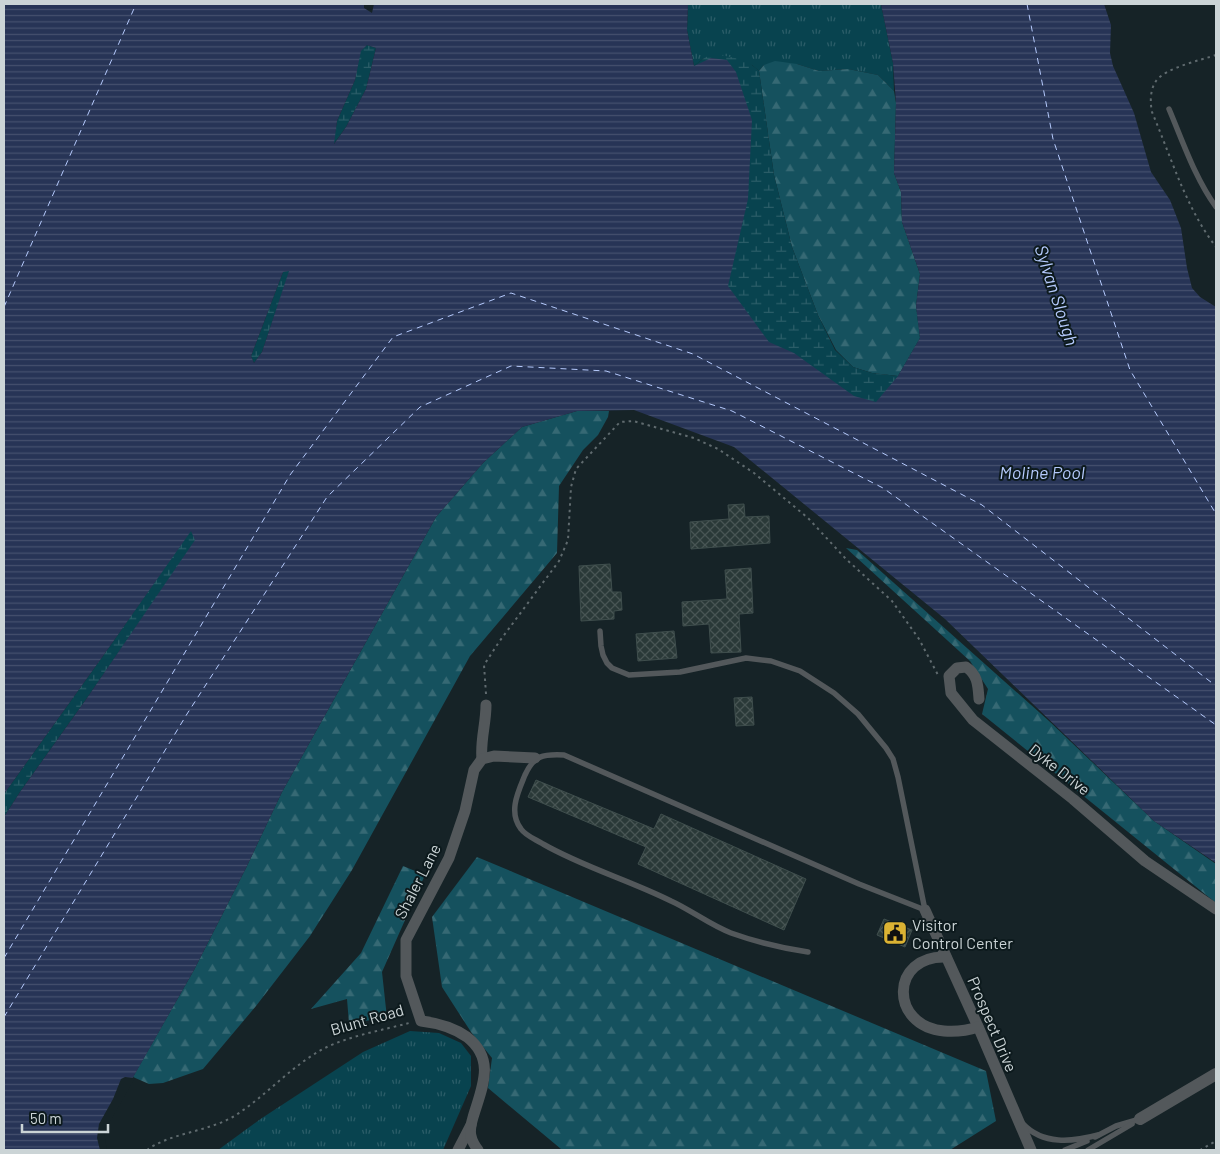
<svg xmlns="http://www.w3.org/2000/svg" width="1220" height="1154" viewBox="0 0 1220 1154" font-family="Barlow,sans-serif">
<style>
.grass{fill:url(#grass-tufts)}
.forest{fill:url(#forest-firs)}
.wetland{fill:url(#wetland-marsh)}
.water{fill:url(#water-rules);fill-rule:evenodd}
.pier{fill:#162327}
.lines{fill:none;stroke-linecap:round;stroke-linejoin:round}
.ferry{stroke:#b5cafd;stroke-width:1;stroke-dasharray:6 5;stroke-linecap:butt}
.building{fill:url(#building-cross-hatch);stroke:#3f4e4d}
.path{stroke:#606b6f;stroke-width:2;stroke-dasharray:2.5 4;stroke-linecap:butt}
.service{stroke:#53585b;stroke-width:5.5}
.minor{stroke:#53585b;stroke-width:11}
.tertiary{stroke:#53585b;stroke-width:12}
.labels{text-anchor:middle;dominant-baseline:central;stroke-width:4;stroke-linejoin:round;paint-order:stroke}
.street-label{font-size:16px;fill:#cbd4d6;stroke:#0d1a1d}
.poi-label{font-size:16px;fill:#cbd4d6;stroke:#0d1a1d;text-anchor:start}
.water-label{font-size:18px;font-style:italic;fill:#b5cafd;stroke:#0d1a1d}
</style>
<defs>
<pattern id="grass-tufts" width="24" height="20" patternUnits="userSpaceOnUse" patternTransform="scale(1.25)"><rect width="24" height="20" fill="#08434f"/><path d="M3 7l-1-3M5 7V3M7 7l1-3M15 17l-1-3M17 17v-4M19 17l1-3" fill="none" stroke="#2b5d68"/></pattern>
<pattern id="forest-firs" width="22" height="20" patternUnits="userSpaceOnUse" patternTransform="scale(1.25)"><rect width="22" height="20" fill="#15515e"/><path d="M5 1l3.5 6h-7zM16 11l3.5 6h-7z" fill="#366974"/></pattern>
<pattern id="wetland-marsh" width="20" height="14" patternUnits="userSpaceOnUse" patternTransform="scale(1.25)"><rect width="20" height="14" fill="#08434f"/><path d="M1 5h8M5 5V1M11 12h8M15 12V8" fill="none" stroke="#2b5d68"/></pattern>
<pattern id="water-rules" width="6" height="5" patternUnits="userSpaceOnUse" patternTransform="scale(1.25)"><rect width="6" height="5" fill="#273456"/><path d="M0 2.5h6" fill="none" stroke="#45506e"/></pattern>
<pattern id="building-cross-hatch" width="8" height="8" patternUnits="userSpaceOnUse" patternTransform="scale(1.25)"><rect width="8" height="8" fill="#2a3938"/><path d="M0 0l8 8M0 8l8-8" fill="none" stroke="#485554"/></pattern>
</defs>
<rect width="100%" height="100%" fill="#162327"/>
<g class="grass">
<polygon points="688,4 881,4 893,63 894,91 878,75 848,69 819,71 797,64 764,65 759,71 752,65 704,58 694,66 687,30"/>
<polygon points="410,1031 439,1033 461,1043 471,1056 471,1086 443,1150 218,1150 262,1118 363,1052"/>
</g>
<g class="forest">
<polygon points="775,61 797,64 819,71 848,69 878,75 894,91 896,103 894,173 901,192 902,222 920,274 916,306 920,338 898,376 872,373 853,367 836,350 818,315 792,247 774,175 759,71 764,65"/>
<polygon points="577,411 609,411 608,417 598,435 583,450 559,486 557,553 470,656 352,870 310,936 256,1006 203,1069 163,1083 149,1084 133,1077 194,970 246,868 282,792 436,517 483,463 522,427"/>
<polygon points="846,548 857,550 1049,721 1154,821 1216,864 1216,903 982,714 988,689 970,661"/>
<polygon points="477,857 986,1071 996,1121 950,1150 561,1149 488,1088 492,1058 471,1032 442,987 432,917"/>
<polygon points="403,866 425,875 382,972 387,1018 349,1023 347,999 311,1009 361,953"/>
</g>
<g class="wetland">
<polygon points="367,45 376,48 366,89 346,127 333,145 337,121 355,80 360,51"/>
<path d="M 713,54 C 730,57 747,58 759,71 L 774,175 L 792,247 L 818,315 L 835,350 L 853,367 L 872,373 L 898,376 L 920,338 L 916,306 L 927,330 L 882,415 L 710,325 L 694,66 L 704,58 Z"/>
<polygon points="290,270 262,352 254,363 251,356 283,272"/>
<polygon points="191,530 196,540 87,698 20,792 4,817 4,794 103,656"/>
</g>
<path class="water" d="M 4,4 L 364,4 L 364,8 L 372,13 L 374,4 L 688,4 L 687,30 L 694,66 L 711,58 L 727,60 L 736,72 L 752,120 L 748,199 L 728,286 L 769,342 L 794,353 L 854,396 L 876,402 L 898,376 L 920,338 L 916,306 L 920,274 L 902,222 L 901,192 L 894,173 L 896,103 L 893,63 L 881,4 L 1104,4 L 1111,25 L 1110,53 L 1113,66 L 1134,113 L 1151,172 L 1170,200 L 1181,228 L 1187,268 L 1192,288 L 1200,297 L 1216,307 L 1216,863 L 1154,821 L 945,619 L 734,447 L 634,410 L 577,411 L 522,427 L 483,463 L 436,517 L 282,792 L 246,868 L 194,970 L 102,1132 L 105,1150 L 4,1150 L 4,817 L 20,792 L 87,698 L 195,540 L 191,531 L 103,656 L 4,794 ZM 367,45 L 376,48 L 366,89 L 346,127 L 334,144 L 337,121 L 355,80 L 361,51 ZM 289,271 L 262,352 L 254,363 L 251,356 L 283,272 Z"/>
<polygon class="pier" points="125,1077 135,1078 104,1132 107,1150 100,1150 97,1138 99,1124 113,1099 121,1079"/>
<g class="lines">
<g class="ferry">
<polyline points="1027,4 1053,139 1130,370 1216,514"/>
<polyline points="4,307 136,4"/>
<polyline points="4,958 290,475 393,337 511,293 693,354 982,505 1216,686"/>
<polyline points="4,1017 187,714 327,497 420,407 511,366 606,371 732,411 883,488 1216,725"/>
</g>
</g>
<g class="building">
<polygon points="744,504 745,517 769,516 770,543 691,549 690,522 729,519 728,505"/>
<polygon points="610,564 612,592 621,592 622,610 614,611 614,619 581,621 579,566"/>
<polygon points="751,568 753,613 739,614 741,652 711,653 709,624 683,626 682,602 727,599 725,570"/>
<polygon points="674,631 677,658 638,661 636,634"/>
<polygon points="752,697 754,725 736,726 734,698"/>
<polygon points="536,780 654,829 661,814 806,879 784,930 638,864 646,847 528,797"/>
<polygon points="884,919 912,930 905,947 877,935"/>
</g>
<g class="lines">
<g class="path">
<path d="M 1216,55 C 1201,60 1165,68 1156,81 C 1150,90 1150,102 1152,112 C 1171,157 1186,208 1216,247"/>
<polyline points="486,694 484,665 499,642 559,561 568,540 571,487 576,469 620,422 633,421 694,438 718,449 754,473 808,518 846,559 892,601 919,639 938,675"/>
<path d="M 147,1150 C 172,1132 209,1132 236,1115 C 267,1095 292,1065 325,1048 C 349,1036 383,1030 409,1023"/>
<polyline points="1200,1150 1216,1141"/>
</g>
<g class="service">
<path d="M 1169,109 C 1183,142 1195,178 1216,207"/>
<polyline points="600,631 601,646 603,655 607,663 612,668 629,675 680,672 746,658 771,661 800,671 834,693 858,714 886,748 893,759 898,777 925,910"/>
<path d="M 808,952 C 782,948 756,942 731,933 C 710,925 691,910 671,901 C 629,880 583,867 543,844 C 535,839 526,836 521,829 C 508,812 518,792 525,775 C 534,755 543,754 564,755 L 859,884 L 925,910"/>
<path d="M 1023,1124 C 1043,1145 1072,1142 1098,1135"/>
<polyline points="1095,1137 1116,1126 1140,1119"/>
<polyline points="1065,1150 1087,1141"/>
<polyline points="1088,1150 1132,1124"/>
</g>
<g class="minor">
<path d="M 979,699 C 978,686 978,675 966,667 L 957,668 L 949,676 L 951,693 L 973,720 L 1073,799 L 1145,861 L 1216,909"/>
<path d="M 482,759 C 480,741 486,724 486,705"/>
<polyline points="925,910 980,1031 1031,1150"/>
<path d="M 946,957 C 890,955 889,1026 944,1031 C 957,1032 966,1031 978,1027"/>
<polyline points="458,1150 471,1125"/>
<path d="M 478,1150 C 475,1146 472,1141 471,1136 C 469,1129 472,1121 474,1114 C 483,1085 495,1059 467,1037 C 453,1027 438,1023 421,1021 L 406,976 L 406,940 L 449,858 L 465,811 L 474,770 L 482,759 L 494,756 L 535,758"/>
</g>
<polyline class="tertiary" points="1140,1119 1216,1074"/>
</g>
<defs>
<symbol id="civic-square" viewBox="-11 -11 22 22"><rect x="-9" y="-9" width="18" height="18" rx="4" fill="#dbb233" stroke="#0d1a1d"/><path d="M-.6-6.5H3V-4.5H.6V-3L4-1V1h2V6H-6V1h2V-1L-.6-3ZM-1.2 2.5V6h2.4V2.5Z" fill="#111"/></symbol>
</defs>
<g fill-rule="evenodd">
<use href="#civic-square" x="881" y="919" width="28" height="28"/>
</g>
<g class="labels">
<g class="street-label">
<text transform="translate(1060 769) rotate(38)">Dyke Drive</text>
<text transform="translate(417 881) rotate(-63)">Shaler Lane</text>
<text transform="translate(367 1019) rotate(-16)">Blunt Road</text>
<text transform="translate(993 1024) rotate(67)">Prospect Drive</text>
</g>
<g class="poi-label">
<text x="912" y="924">Visitor<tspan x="912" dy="18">Control Center</tspan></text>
</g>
<g class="water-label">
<text transform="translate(1057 295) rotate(72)">Sylvan Slough</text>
<text x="1042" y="472">Moline Pool</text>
</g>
</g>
<rect width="1220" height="1154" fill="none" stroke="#cbd4d6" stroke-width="10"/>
<path d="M22 1124v8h86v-8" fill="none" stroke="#cbd4d6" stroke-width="2.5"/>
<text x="30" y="1124" font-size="15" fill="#cbd4d6" stroke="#0d1a1d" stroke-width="4" paint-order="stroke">50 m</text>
</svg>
